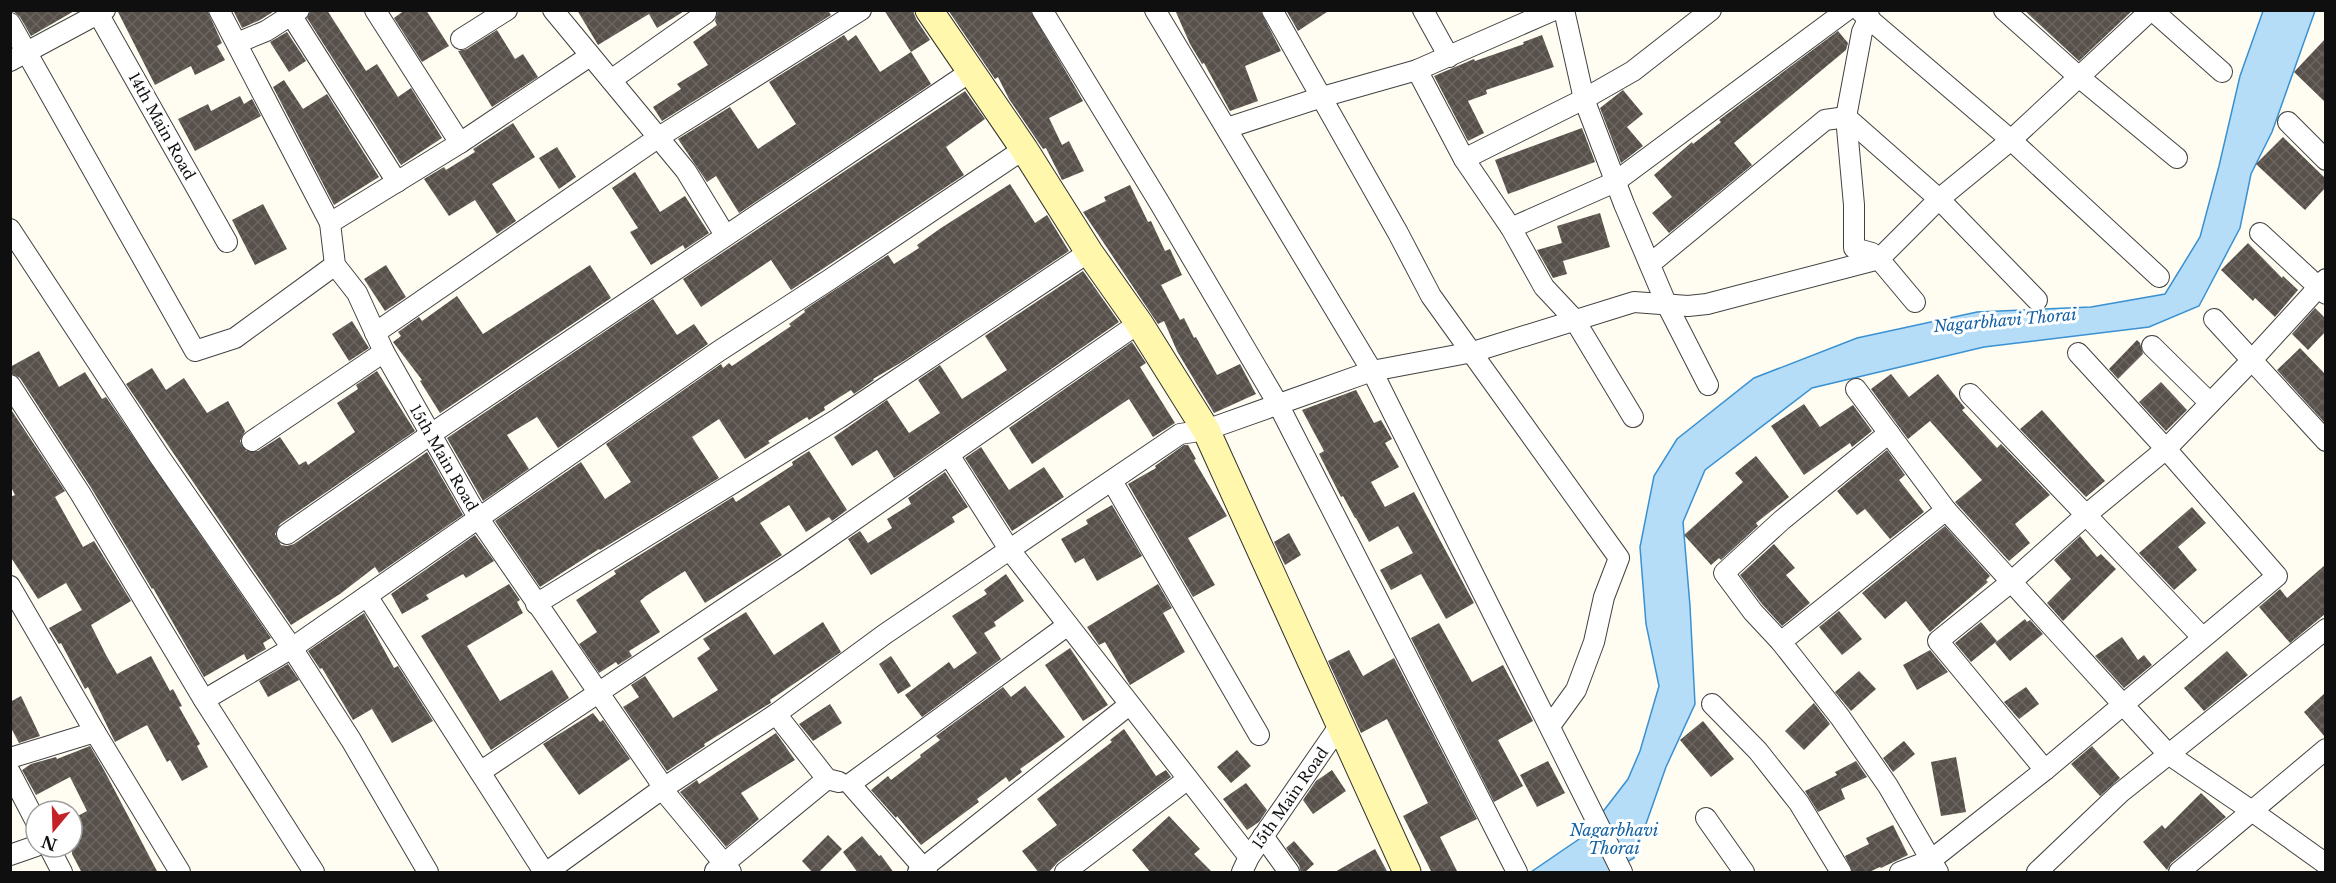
<svg xmlns="http://www.w3.org/2000/svg" width="2336" height="883" viewBox="0 0 2336 883" font-family="'Libre Baskerville',serif">
<style>
.water{fill:#b5ddf8;stroke:#3a91d1;stroke-width:1.5}
.building{fill:url(#building-cross-hatch)}
.lines{fill:none;stroke-linecap:round;stroke-linejoin:round}
.street-casing{stroke:#424242;stroke-width:22}
.secondary-casing{stroke:#313131;stroke-width:29}
.street{stroke:#fff;stroke-width:20}
.secondary{stroke:#fff8ac;stroke-width:27}
.labels{text-anchor:middle;dominant-baseline:central;stroke-width:6;stroke-linejoin:round;paint-order:stroke}
.street-label{font-size:15px;fill:#0f0f0f;stroke:#fff}
.water-label{font-size:16px;font-style:italic;fill:#1462a5;stroke:#fff}
</style>
<defs>
<pattern id="building-cross-hatch" width="8" height="8" patternUnits="userSpaceOnUse" patternTransform="scale(1.5)"><rect width="8" height="8" fill="#58514b"/><path d="M0 0l8 8M0 8l8-8" fill="none" stroke="#6b6561"/></pattern>
</defs>
<rect width="100%" height="100%" fill="#fffdf1"/>
<polygon class="water" points="2263,11 2315,11 2272,132 2251,174 2240,228 2199,306 2149,327 1984,347 1812,388 1705,470 1683,522 1690,606 1695,704 1666,767 1634,858 1609,872 1531,872 1585,835 1628,779 1640,751 1659,686 1646,624 1640,547 1654,476 1677,439 1754,378 1857,338 1977,312 2091,307 2165,294 2200,237 2219,166 2240,76"/>
<g class="building">
<polygon points="12,10 76,10 31,36 20,17"/>
<polygon points="117,10 207,10 222,43 217,46 225,60 195,75 191,66 155,85"/>
<polygon points="233,10 276,10 260,20 242,28"/>
<polygon points="311,10 327,10 366,71 377,64 398,97 411,88 442,138 401,165 307,18"/>
<polygon points="405,10 426,10 449,46 422,62 394,18"/>
<polygon points="577,10 686,10 657,28 649,14 598,45"/>
<polygon points="718,10 828,10 831,15 662,121 653,107 681,89 677,84 708,65 693,42 717,25 715,21"/>
<polygon points="884,10 913,10 916,19 930,40 911,52"/>
<polygon points="948,10 1030,10 1083,101 1049,118 1062,145 1069,141 1084,171 1062,180 1046,148 1043,149 1009,99 998,77 995,79"/>
<polygon points="1175,10 1260,10 1281,51 1245,66 1258,101 1230,111 1204,63 1202,64 1190,44"/>
<polygon points="1286,10 1330,10 1298,31"/>
<polygon points="2024,10 2133,10 2079,61"/>
<polygon points="497,30 515,59 523,54 538,77 492,107 458,51 467,49"/>
<polygon points="1838,31 1848,43 1846,50 1734,143 1752,165 1669,233 1652,213 1672,197 1654,175 1692,142 1693,144 1721,122 1719,120"/>
<polygon points="287,32 306,61 289,72 270,42"/>
<polygon points="844,35 848,41 856,35 880,72 911,52 931,84 739,213 716,176 707,182 678,139 730,107 758,149 796,124 769,82"/>
<polygon points="1542,35 1554,67 1486,90 1487,94 1468,101 1484,133 1468,141 1434,76 1474,59 1475,61 1524,44 1523,42"/>
<polygon points="2325,39 2325,102 2294,72"/>
<polygon points="284,80 303,109 327,94 379,177 334,205 273,87"/>
<polygon points="1623,90 1643,114 1627,127 1643,146 1621,163 1600,108"/>
<polygon points="965,91 985,119 946,147 964,175 791,290 771,260 701,307 683,279"/>
<polygon points="240,96 244,104 252,99 261,116 195,151 178,119 208,104 211,111"/>
<polygon points="513,123 535,157 492,184 516,221 497,234 475,200 449,216 424,179 444,167 446,170 475,152 473,149"/>
<polygon points="1582,128 1595,162 1508,194 1495,160"/>
<polygon points="2283,137 2325,178 2325,188 2305,210 2256,164"/>
<polygon points="557,147 576,177 559,189 539,158"/>
<polygon points="635,172 660,212 685,196 709,233 685,249 683,245 651,265 630,232 638,228 612,188"/>
<polygon points="1010,184 1035,223 1047,215 1069,251 902,362 873,379 874,380 854,394 851,390 824,407 825,410 809,420 807,417 768,441 770,443 745,459 719,419 692,437 719,478 600,550 599,549 540,587 495,521 581,462 605,499 631,482 606,444 721,364 723,368 729,363 732,366 791,326 789,324 805,312 804,310 888,255 894,264 919,248 917,245 941,228"/>
<polygon points="1130,185 1148,222 1151,221 1165,251 1170,249 1182,275 1161,285 1180,320 1184,318 1194,338 1196,337 1217,375 1240,364 1256,394 1214,413 1177,351 1164,321 1158,324 1083,212 1106,201 1104,197"/>
<polygon points="263,204 287,249 255,265 232,220"/>
<polygon points="1600,213 1610,247 1563,261 1567,274 1553,278 1537,250 1562,243 1557,226"/>
<polygon points="2248,243 2282,278 2283,276 2298,290 2275,317 2255,298 2253,301 2221,270"/>
<polygon points="386,265 406,297 385,311 364,279"/>
<polygon points="590,265 611,298 440,413 420,381 422,380 393,342 401,336 398,332 419,317 422,321 457,296 483,334"/>
<polygon points="1083,271 1119,322 894,478 877,450 852,466 834,437 887,400 909,433 940,413 918,380 940,365 962,399 1007,370 985,336"/>
<polygon points="653,299 677,335 694,324 708,344 558,448 537,417 507,435 529,469 483,501 447,438"/>
<polygon points="2315,308 2325,318 2325,332 2308,350 2292,334"/>
<polygon points="352,321 369,348 349,361 332,334"/>
<polygon points="2137,340 2140,343 2143,354 2118,379 2109,369"/>
<polygon points="1132,342 1146,363 1140,367 1175,423 1153,437 1129,399 1032,464 1009,428"/>
<polygon points="2300,348 2325,374 2325,423 2277,370"/>
<polygon points="39,351 59,387 85,372 102,399 106,397 271,638 263,643 266,649 247,660 244,654 204,677 153,588 152,589 90,486 20,378 10,373 10,367"/>
<polygon points="152,368 166,390 184,378 207,413 228,401 245,431 240,441 246,451 258,451 280,437 299,465 306,461 308,465 355,432 337,403 358,389 356,385 377,371 415,431 280,524 275,534 281,545 287,546 294,544 427,452 463,515 379,573 375,567 340,594 291,625 126,384"/>
<polygon points="1891,374 1909,397 1938,374 1965,408 1962,410 1997,448 2001,444 2050,495 2015,524 2030,543 2009,561 1955,502 1982,480 1930,421 1908,439 1871,389"/>
<polygon points="2161,382 2187,410 2166,431 2139,402"/>
<polygon points="1356,390 1374,423 1381,420 1392,439 1385,443 1399,467 1371,482 1385,507 1414,492 1474,603 1446,619 1421,574 1391,590 1380,570 1413,553 1398,526 1369,542 1356,518 1355,518 1343,496 1341,497 1319,454 1324,451 1302,410"/>
<polygon points="1804,404 1820,427 1853,405 1872,431 1852,447 1850,443 1804,475 1771,426"/>
<polygon points="10,408 65,491 55,497 83,547 94,541 131,601 91,625 106,655 117,674 151,656 170,691 173,689 182,706 179,707 200,744 197,746 208,767 182,781 170,760 167,762 147,725 115,742 88,687 85,689 61,643 59,644 49,628 82,610 66,583 38,599 10,556 10,497 15,495 10,485"/>
<polygon points="2042,410 2105,481 2086,497 2020,429"/>
<polygon points="1184,445 1188,445 1196,459 1194,460 1227,516 1188,538 1215,585 1193,597 1128,484 1156,468 1155,466"/>
<polygon points="981,447 1009,490 1044,467 1064,497 1012,531 965,458"/>
<polygon points="1887,450 1905,475 1899,480 1924,512 1890,539 1865,509 1857,515 1837,491"/>
<polygon points="809,451 847,510 832,521 829,517 806,532 789,505 760,523 782,555 705,603 685,571 646,596 640,601 660,632 629,651 632,656 618,665 616,662 599,673 579,644 597,632 576,600 616,574 614,571 733,497 736,502 793,465 792,462"/>
<polygon points="1756,456 1789,497 1756,523 1758,526 1721,560 1719,558 1711,565 1684,535 1743,482 1735,473"/>
<polygon points="945,472 968,507 952,517 955,522 871,575 848,539 860,531 868,543 892,528 887,519 911,504 908,498"/>
<polygon points="1112,505 1142,556 1097,581 1084,558 1075,563 1061,539 1088,524 1086,520"/>
<polygon points="2192,507 2206,523 2178,547 2197,570 2174,590 2139,553"/>
<polygon points="1945,526 1990,576 1986,580 1988,582 1930,632 1906,601 1885,619 1862,593"/>
<polygon points="1289,533 1301,555 1285,565 1274,542"/>
<polygon points="475,535 494,561 466,578 463,574 426,595 429,599 402,614 391,594"/>
<polygon points="2080,536 2097,557 2101,554 2116,569 2063,621 2047,603 2071,579 2054,560"/>
<polygon points="1774,544 1795,568 1786,575 1810,603 1782,626 1762,604 1740,575"/>
<polygon points="2325,565 2325,614 2290,643 2259,607 2280,589 2287,598"/>
<polygon points="1006,574 1024,601 994,622 996,626 984,633 1001,659 922,717 905,695 949,662 954,669 977,653 952,616 987,594 984,590"/>
<polygon points="509,584 520,600 517,602 523,613 467,646 500,701 552,670 569,698 491,750 421,636"/>
<polygon points="1158,584 1172,608 1163,613 1185,652 1130,685 1105,642 1099,645 1087,627"/>
<polygon points="1839,611 1862,639 1842,655 1819,627"/>
<polygon points="746,612 774,655 823,622 841,652 770,700 771,703 769,704 704,744 705,746 667,771 623,707 639,697 631,685 645,676 673,718 718,690 697,658 710,649 703,639"/>
<polygon points="364,613 394,668 398,666 433,721 392,743 372,709 353,720 322,668 320,669 308,651"/>
<polygon points="2025,619 2027,622 2030,620 2043,634 2010,661 1995,643"/>
<polygon points="1981,622 1997,641 1971,662 1955,643"/>
<polygon points="1439,623 1472,682 1503,665 1533,721 1498,740 1523,786 1494,802 1411,638"/>
<polygon points="2122,637 2138,660 2144,655 2152,665 2124,688 2095,656"/>
<polygon points="1070,648 1108,705 1083,721 1045,665"/>
<polygon points="1349,650 1363,676 1394,658 1477,819 1440,837 1458,873 1432,873 1403,816 1428,803 1387,719 1361,733 1328,661"/>
<polygon points="1930,650 1948,672 1917,690 1903,665"/>
<polygon points="2227,651 2248,675 2204,711 2184,688"/>
<polygon points="891,656 911,686 898,694 879,664"/>
<polygon points="288,664 299,680 268,697 259,681"/>
<polygon points="1859,671 1876,689 1851,711 1835,692"/>
<polygon points="1025,686 1065,737 1020,769 1022,772 1009,782 1006,777 977,799 979,802 921,845 897,816 896,818 871,790 888,776 891,780 921,757 920,755 940,740 936,736 1003,687 1011,697"/>
<polygon points="2026,687 2039,704 2019,719 2004,702"/>
<polygon points="2325,693 2325,737 2304,712"/>
<polygon points="21,696 40,736 19,743 10,726 10,702"/>
<polygon points="1814,703 1830,724 1804,750 1785,731"/>
<polygon points="830,704 842,723 813,741 799,724"/>
<polygon points="593,713 600,722 603,720 630,759 579,795 543,744"/>
<polygon points="1703,721 1734,759 1711,777 1680,740"/>
<polygon points="1124,729 1156,776 1166,770 1171,777 1058,862 1048,873 1039,873 1022,851 1057,825 1037,799 1112,742 1110,740"/>
<polygon points="776,733 795,760 741,793 759,819 726,847 680,792 697,780 699,784"/>
<polygon points="1904,741 1915,754 1893,772 1883,758"/>
<polygon points="90,746 104,770 158,873 82,873 72,854 72,819 87,811 70,777 36,795 22,770 31,764 56,757 57,759"/>
<polygon points="2092,746 2120,778 2100,796 2071,764"/>
<polygon points="1237,750 1251,766 1231,783 1217,767"/>
<polygon points="1956,757 1966,812 1941,816 1931,762"/>
<polygon points="1548,761 1565,793 1537,807 1520,775"/>
<polygon points="1856,761 1867,777 1841,789 1845,799 1818,812 1805,791 1837,775 1835,772"/>
<polygon points="1332,770 1346,791 1313,814 1303,800 1316,781"/>
<polygon points="1246,783 1267,810 1259,822 1247,830 1223,799"/>
<polygon points="2201,793 2226,817 2171,863 2167,870 2143,842 2162,825 2165,829"/>
<polygon points="1169,816 1200,849 1194,854 1213,873 1151,873 1132,850"/>
<polygon points="1893,825 1908,855 1881,868 1880,867 1867,873 1853,873 1845,856 1869,844 1866,838"/>
<polygon points="828,835 842,849 818,873 813,873 802,861"/>
<polygon points="862,836 879,856 881,855 894,873 858,873 843,852"/>
<polygon points="1294,841 1314,864 1304,873 1301,873 1299,865 1286,848"/>
<polygon points="1375,849 1388,873 1333,873"/>
</g>
<g class="lines">
<defs>
<g id="street">
<polyline points="96,10 227,242"/>
<polyline points="219,10 330,223 335,265 357,293 384,352 479,519 658,779 662,789 731,872"/>
<polyline points="375,10 460,143"/>
<polyline points="553,10 686,171 725,235"/>
<polyline points="1042,10 1159,202 1278,404 1517,872"/>
<polyline points="1155,10 1372,371 1622,872"/>
<polyline points="1272,10 1398,233 1431,296 1619,558 1604,597 1594,642 1576,690 1550,726"/>
<polyline points="1423,10 1449,57"/>
<polyline points="1564,10 1584,99 1624,204 1666,303 1708,385"/>
<polyline points="2004,10 2079,77 2177,158"/>
<polyline points="2152,10 2222,72"/>
<polyline points="1861,12 2011,140 2159,277"/>
<polyline points="291,15 397,182"/>
<polyline points="10,23 195,351 235,338 335,265"/>
<polyline points="461,39 507,10"/>
<polyline points="237,43 266,31 299,10"/>
<polyline points="10,61 105,10"/>
<polyline points="1417,70 1464,159 1511,228 1544,287 1574,319 1633,417"/>
<polyline points="611,80 706,13"/>
<polyline points="2288,122 2326,160"/>
<polyline points="1227,128 1322,97 1417,70 1554,10"/>
<polyline points="1464,159 1584,99 1633,71 1711,10"/>
<polyline points="330,223 460,143 590,56"/>
<polyline points="1511,228 1615,182 1847,10"/>
<polyline points="10,229 159,456 292,648 351,740 428,872"/>
<polyline points="2260,233 2326,294"/>
<polyline points="1650,264 1825,120 1846,117 1939,199 2037,300"/>
<polyline points="1915,302 1879,259 1939,199 2011,140 2151,10"/>
<polyline points="2214,319 2326,441"/>
<polyline points="375,333 659,137 861,10"/>
<polyline points="2152,346 2210,403"/>
<polyline points="10,385 80,493 204,700 314,872"/>
<polyline points="1856,389 1946,510 2168,754 2252,811 2326,864"/>
<polyline points="1970,394 2086,515 2011,582 1938,641 2045,770"/>
<polyline points="1889,433 1782,520 1724,573 1753,612 1781,642 1840,717 1888,786 1938,872"/>
<polyline points="252,441 384,352"/>
<polyline points="949,455 1009,549 1249,857"/>
<polyline points="1112,481 1259,735"/>
<polyline points="287,534 431,434 970,72"/>
<polyline points="10,586 95,732 180,872"/>
<polyline points="367,596 544,872"/>
<polyline points="536,604 839,418 1089,252"/>
<polyline points="2202,637 2086,515 2166,449 2251,361 2326,279"/>
<polyline points="1781,642 1946,510"/>
<polyline points="204,700 292,648 719,351 829,280 1024,149"/>
<polyline points="1712,704 1758,751 1799,803 1841,872"/>
<polyline points="776,714 827,779 839,782"/>
<polyline points="10,758 95,732"/>
<polyline points="10,772 36,822"/>
<polyline points="480,772 795,561 1139,323"/>
<polyline points="1706,818 1744,872"/>
<polyline points="1263,836 1289,872"/>
<polyline points="49,847 62,872"/>
<polyline points="10,855 36,846"/>
<polyline points="715,871 827,779"/>
<polyline points="547,872 662,789 776,714 885,634 1180,434 1206,430 1372,371 1473,352 1634,302 1688,306 1707,304 1879,259 1872,253 1854,248 1854,205 1846,117 1862,32 1869,18 1868,10"/>
<polyline points="918,872 1129,705"/>
<polyline points="927,872 850,784 1068,625"/>
<polyline points="1065,872 1188,779"/>
<polyline points="1242,872 1249,857 1340,725"/>
<polyline points="1900,872 1931,860 2045,770 2277,576 2166,449 2078,353"/>
<polyline points="2037,872 2120,793 2326,629"/>
<polyline points="2179,872 2326,749"/>
</g>
<polyline id="secondary" points="929,10 1024,149 1089,252 1139,323 1206,430 1407,872"/>
</defs>
<use href="#street" class="street-casing"/>
<use href="#secondary" class="secondary-casing"/>
<use href="#street" class="street"/>
<use href="#secondary" class="secondary"/>
</g>
<g class="labels">
<g class="street-label">
<text transform="translate(162 126) rotate(61)">14th Main Road</text>
<text transform="translate(444 458) rotate(60)">15th Main Road</text>
<text transform="translate(1290 798) rotate(-55)">15th Main Road</text>
</g>
<g class="water-label">
<text transform="translate(2005 320) rotate(-5)">Nagarbhavi Thorai</text>
<text x="1614" y="830">Nagarbhavi<tspan x="1614" dy="18">Thorai</tspan></text>
</g>
</g>
<rect width="2336" height="883" fill="none" stroke="#0f0f0f" stroke-width="24"/>
<g transform="translate(54 829) rotate(199)"><circle r="28" fill="#ffffff" stroke="#9f9f9f" stroke-width="1.5"/>
<path d="M0-4.5L10 22L0 15L-10 22Z" fill="#c32327"/>
<text y="-9" font-size="16" font-weight="bold" text-anchor="middle" fill="#0f0f0f">N</text>
</g>
</svg>
